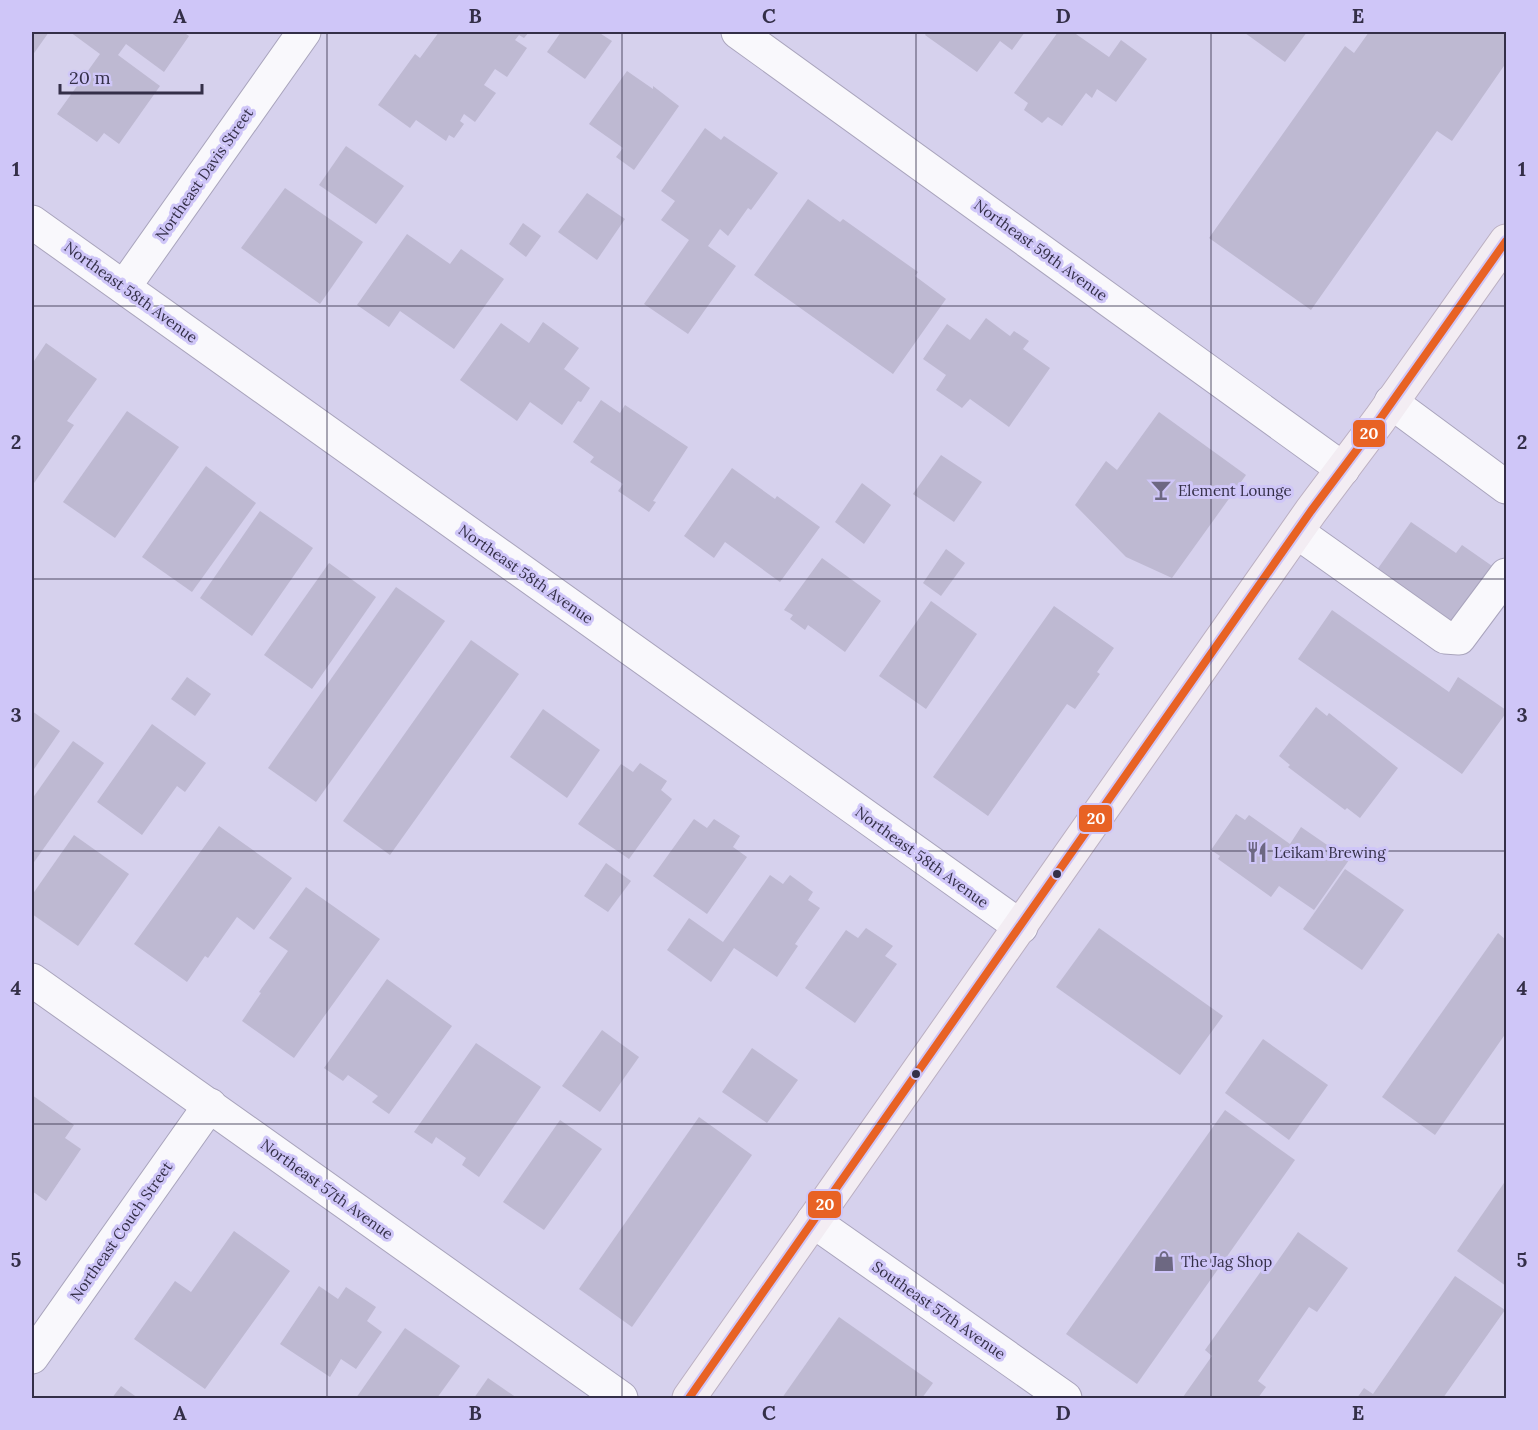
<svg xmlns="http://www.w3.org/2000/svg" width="1538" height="1430" viewBox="0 0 1538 1430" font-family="Lora,serif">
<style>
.building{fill:#beb9d2}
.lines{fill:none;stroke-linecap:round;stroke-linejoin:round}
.minor-casing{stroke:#a9a4bc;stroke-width:35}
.major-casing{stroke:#bbafc1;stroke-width:35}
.minor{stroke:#f9f8fc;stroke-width:33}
.major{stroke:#f3edf3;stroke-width:33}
.bus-1-casing{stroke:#cfc6f8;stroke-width:12}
.bus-1{stroke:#e86224;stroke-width:8}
.grid{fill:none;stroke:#342f48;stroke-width:1.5;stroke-opacity:0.55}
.bus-dot{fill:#342f48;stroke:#cfc6f8;stroke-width:2}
.labels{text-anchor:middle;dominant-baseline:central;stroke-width:6;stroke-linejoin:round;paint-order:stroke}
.street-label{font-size:15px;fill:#342f48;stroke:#cfc6f8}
.poi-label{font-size:15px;fill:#342f48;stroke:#cfc6f8;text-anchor:start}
.line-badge{stroke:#cfc6f8;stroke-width:2}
.badge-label{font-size:16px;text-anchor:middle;font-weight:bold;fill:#fff}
.neatline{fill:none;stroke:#342f48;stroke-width:2}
.grid-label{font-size:20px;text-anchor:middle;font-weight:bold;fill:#342f48}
</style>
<rect width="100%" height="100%" fill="#d6d1ed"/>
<g class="building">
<polygon points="32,32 49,32 32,56"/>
<polygon points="70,32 183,32 189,36 164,72 126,44 118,55 160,86 119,144 104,133 97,142 57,114 100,54"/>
<polygon points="439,32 529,32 524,38 519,35 515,40 527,48 507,77 495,69 484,85 496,93 475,122 464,114 460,121 464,124 454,138 449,135 446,141 416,120 410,128 378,105 415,54 420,58"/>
<polygon points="561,32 598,32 612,41 585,79 547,52"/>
<polygon points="927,32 1025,32 1012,50 1000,41 977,72 925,35"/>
<polygon points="1058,32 1073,32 1109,57 1121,40 1147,59 1116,102 1097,89 1092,98 1086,93 1062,126 1048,117 1042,123 1024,110 1028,103 1014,93"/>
<polygon points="1246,32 1307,32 1285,62 1245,33"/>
<polygon points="1369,32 1506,32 1506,63 1452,141 1437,131 1311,310 1209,238 1345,46 1354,53"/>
<polygon points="627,71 653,89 653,86 679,106 634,170 616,157 623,148 589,124"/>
<polygon points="705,128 721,140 724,136 778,173 751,210 748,208 728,236 720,229 708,246 736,266 688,334 644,304 689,240 661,220 675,201 661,191"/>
<polygon points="346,146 404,186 376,224 319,185"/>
<polygon points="285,188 363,242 320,304 241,248"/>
<polygon points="587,193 625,219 597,260 558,232"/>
<polygon points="808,199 840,222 843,219 918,272 915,276 946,299 893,374 754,275"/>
<polygon points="523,223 541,236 526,257 509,244"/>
<polygon points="407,234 450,264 461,249 504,279 454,349 400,311 389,327 357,305"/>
<polygon points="986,318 1010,336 1014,331 1029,341 1023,349 1050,368 1009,427 970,399 962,408 936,390 946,375 923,359 947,324 970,340"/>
<polygon points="543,322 579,348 564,369 590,388 581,402 578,401 562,425 530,402 517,421 460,380 501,323 529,343"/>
<polygon points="46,343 97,379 67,421 74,425 32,486 32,364"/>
<polygon points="601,400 620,413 625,405 688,447 653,501 656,502 649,512 618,491 623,484 590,462 594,457 573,442"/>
<polygon points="127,411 179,447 115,538 63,502"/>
<polygon points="1159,412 1246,475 1172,578 1126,557 1075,505 1106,461 1117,470"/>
<polygon points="941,455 982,482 954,522 913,494"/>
<polygon points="206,466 256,503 192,592 142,557"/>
<polygon points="732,468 775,499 777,496 820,527 780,582 725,542 714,558 684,536"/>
<polygon points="862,483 891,505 864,544 835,522"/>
<polygon points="260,511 313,548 252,636 200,598"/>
<polygon points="1411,522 1456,553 1462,545 1495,568 1452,630 1374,574"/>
<polygon points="946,549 965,563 941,596 923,583"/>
<polygon points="822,558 881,601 845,652 808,625 805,630 790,619 793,615 784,610"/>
<polygon points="329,563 376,597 312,689 264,655"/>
<polygon points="396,587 445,621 316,802 268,768"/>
<polygon points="931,601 977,634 926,709 879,676"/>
<polygon points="1054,606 1114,648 1097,672 1100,674 1075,709 1067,704 988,816 933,777"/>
<polygon points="1332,610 1449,692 1458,677 1506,710 1506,713 1462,774 1298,659"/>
<polygon points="471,640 519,674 390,855 343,821"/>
<polygon points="187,677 211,694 195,716 171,699"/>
<polygon points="1316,707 1327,716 1329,713 1398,768 1360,818 1347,808 1345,810 1288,767 1290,765 1279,756"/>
<polygon points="543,709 600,750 567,798 510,757"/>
<polygon points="32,711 60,731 32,772"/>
<polygon points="152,724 206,763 185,792 177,786 142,835 97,802"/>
<polygon points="73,741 104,763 32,865 32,799"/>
<polygon points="640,763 667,781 661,790 672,799 629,859 578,824 621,764 633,772"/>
<polygon points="1236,814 1245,820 1249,815 1290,844 1301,827 1349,860 1314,910 1279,886 1271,897 1218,859 1220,856 1211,850"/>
<polygon points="694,819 707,828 714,819 740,836 733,847 747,857 707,914 653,876"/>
<polygon points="219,826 292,878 254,930 237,917 208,958 205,956 187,982 134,944"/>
<polygon points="74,835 129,874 78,946 32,914 32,895"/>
<polygon points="606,863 631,881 608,912 584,896"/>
<polygon points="1345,869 1404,910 1362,970 1303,929"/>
<polygon points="770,875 783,884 790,875 813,892 808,900 820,908 795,944 798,946 777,977 734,948 711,982 667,950 689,918 723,942"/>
<polygon points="306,887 380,939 294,1058 242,1021 261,993 259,992 288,951 269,938"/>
<polygon points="866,928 893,946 885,956 897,964 855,1023 805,988 846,930 858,938"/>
<polygon points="1099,928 1223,1016 1180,1075 1056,987"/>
<polygon points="1498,933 1506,940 1506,1033 1435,1135 1382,1097"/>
<polygon points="387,979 452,1026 389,1114 372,1102 378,1096 348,1075 343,1081 324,1068"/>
<polygon points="602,1030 639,1057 600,1112 562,1086"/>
<polygon points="1263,1039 1328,1085 1289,1140 1225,1093"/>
<polygon points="476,1043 541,1087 479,1177 462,1165 466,1158 436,1137 432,1144 414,1132"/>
<polygon points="752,1048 798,1080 767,1123 722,1092"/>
<polygon points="32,1095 74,1125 65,1138 81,1149 46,1201 32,1191"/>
<polygon points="1225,1110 1295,1160 1137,1384 1066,1334"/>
<polygon points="699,1117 752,1155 632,1327 579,1289"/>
<polygon points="560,1120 602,1149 544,1230 503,1202"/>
<polygon points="1506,1180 1506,1286 1457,1251"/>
<polygon points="234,1231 290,1271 205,1389 134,1339 175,1281 191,1292"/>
<polygon points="1298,1232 1348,1268 1317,1312 1309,1307 1258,1381 1266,1387 1258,1398 1185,1398 1183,1397 1212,1356 1205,1350 1264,1267 1270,1272"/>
<polygon points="1455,1276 1505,1310 1443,1398 1357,1398 1364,1388 1373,1394"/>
<polygon points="319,1286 338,1299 346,1287 376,1307 367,1321 382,1332 356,1369 341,1359 330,1377 280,1344"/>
<polygon points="839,1317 933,1383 922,1398 782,1398"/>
<polygon points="405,1328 460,1366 437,1398 356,1398"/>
<polygon points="488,1378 517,1398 474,1398"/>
<polygon points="121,1386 138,1398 112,1398"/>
</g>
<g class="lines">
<defs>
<g id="minor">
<polyline points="738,32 1343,469"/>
<polyline points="32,222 1021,927"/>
<polyline points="124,287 304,32"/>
<polyline points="1391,402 1506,487"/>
<polyline points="1297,532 1445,637 1459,638 1506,575"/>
<polyline points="32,980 621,1398"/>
<polyline points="813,1221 1065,1398"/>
<polyline points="32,1357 210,1105"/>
</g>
<polyline id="major" points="689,1398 1311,511 1380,419 1506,241"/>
</defs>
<use href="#minor" class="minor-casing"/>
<use href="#major" class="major-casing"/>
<use href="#minor" class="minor"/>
<use href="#major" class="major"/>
<defs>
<polyline id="bus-1" points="689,1398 1311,511 1380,419 1506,241"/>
</defs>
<use href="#bus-1" class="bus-1-casing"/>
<use href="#bus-1" class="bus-1"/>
</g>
<path class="grid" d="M 327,32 L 327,1398M 622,32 L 622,1398M 916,32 L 916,1398M 1211,32 L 1211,1398M 32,306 L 1506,306M 32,579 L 1506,579M 32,851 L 1506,851M 32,1124 L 1506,1124"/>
<defs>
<symbol id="bar-bare" viewBox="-9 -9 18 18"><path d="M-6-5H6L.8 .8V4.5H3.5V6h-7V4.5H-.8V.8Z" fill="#6d6882" stroke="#cfc6f8" stroke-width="2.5" paint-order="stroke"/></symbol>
<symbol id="restaurant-bare" viewBox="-9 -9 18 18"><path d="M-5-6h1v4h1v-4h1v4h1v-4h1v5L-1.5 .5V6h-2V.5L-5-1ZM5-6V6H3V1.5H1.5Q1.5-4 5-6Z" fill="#6d6882" stroke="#cfc6f8" stroke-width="2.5" paint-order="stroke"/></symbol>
<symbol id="shop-bare" viewBox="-9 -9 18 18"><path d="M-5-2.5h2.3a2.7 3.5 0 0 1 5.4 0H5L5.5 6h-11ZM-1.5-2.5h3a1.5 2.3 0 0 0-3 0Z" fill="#6d6882" stroke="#cfc6f8" stroke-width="2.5" paint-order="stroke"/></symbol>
</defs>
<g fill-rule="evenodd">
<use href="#bar-bare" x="1146" y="475" width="30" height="30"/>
<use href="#restaurant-bare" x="1242" y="837" width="30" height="30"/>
<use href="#shop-bare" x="1149" y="1246" width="30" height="30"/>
</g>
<g class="bus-dot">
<circle cx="1057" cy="874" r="5"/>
<circle cx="916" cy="1074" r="5"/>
</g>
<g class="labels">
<g class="street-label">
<text transform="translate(204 174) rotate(-55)">Northeast Davis Street</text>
<text transform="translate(1041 250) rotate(36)">Northeast 59th Avenue</text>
<text transform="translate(131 292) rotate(36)">Northeast 58th Avenue</text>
<text transform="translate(526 574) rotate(35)">Northeast 58th Avenue</text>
<text transform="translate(922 857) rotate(36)">Northeast 58th Avenue</text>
<text transform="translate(327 1189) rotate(36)">Northeast 57th Avenue</text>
<text transform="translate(121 1231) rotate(-55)">Northeast Couch Street</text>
<text transform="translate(939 1310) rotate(35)">Southeast 57th Avenue</text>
</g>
<g class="poi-label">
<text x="1178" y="490">Element Lounge</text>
<text x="1274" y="852">Leikam Brewing</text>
<text x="1181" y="1261">The Jag Shop</text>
</g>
</g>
<g class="line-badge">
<rect x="1352" y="419" width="34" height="29" rx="6" fill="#e86224"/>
<rect x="1078" y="804" width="35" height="29" rx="6" fill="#e86224"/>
<rect x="807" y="1190" width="35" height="29" rx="6" fill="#e86224"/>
</g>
<g class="badge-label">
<text x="1369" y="439">20</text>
<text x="1096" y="824">20</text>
<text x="825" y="1210">20</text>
</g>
<rect width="1538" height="1430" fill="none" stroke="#cfc6f8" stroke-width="66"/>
<path d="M60 84v9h142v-9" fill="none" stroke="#342f48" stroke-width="3"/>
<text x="69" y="84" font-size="18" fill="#342f48" stroke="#cfc6f8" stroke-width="4.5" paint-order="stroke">20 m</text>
<rect x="33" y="33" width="1472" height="1364" class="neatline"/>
<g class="grid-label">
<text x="180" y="23">A</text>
<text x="475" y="23">B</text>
<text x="769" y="23">C</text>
<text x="1063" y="23">D</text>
<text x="1358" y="23">E</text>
<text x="16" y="176">1</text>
<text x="1522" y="176">1</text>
<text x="16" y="449">2</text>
<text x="1522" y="449">2</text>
<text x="16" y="722">3</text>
<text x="1522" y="722">3</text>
<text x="16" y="995">4</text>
<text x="1522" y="995">4</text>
<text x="16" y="1267">5</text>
<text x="1522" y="1267">5</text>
<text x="180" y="1420">A</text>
<text x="475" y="1420">B</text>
<text x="769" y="1420">C</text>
<text x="1063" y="1420">D</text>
<text x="1358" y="1420">E</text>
</g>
</svg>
